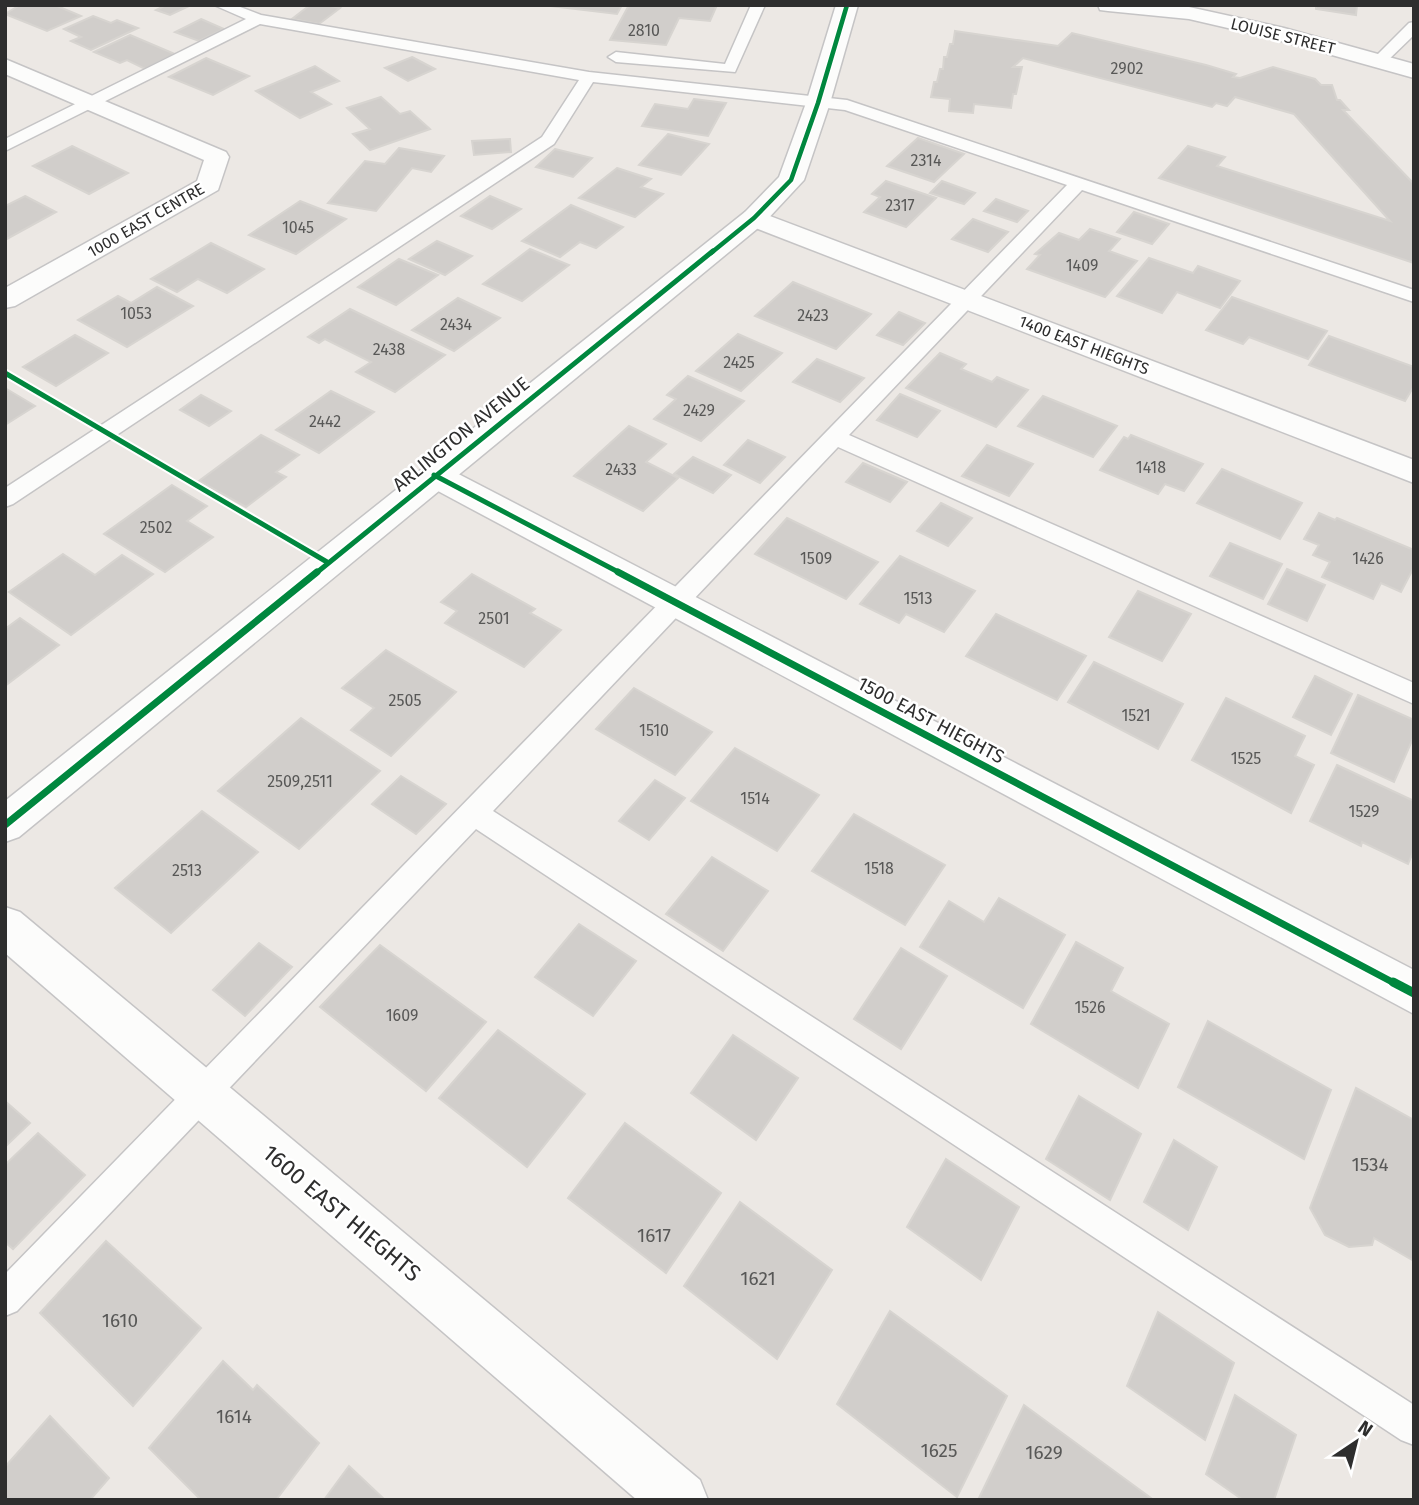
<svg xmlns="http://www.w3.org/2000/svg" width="1419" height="1505" viewBox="0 0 1419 1505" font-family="'Fira Sans',sans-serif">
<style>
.building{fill:#d1cecb;stroke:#d7d4d0;stroke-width:2}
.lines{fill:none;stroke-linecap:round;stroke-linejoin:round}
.service-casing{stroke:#c5c4c5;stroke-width:3}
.minor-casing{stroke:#c5c4c5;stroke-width:3}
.tertiary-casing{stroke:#c5c4c5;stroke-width:3}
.service{fill:#fcfcfb;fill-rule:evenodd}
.minor{fill:#fcfcfb;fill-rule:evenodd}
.tertiary{fill:#fcfcfb;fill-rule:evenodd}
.cycleway-far3-casing{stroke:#fff;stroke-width:7}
.cycleway-far2-casing{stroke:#fff;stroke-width:9}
.cycleway-far1-casing{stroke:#fff;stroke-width:11}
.cycleway-casing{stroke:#fff;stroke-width:13}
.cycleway-far3{stroke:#00873e;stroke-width:4.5}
.cycleway-far2{stroke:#00873e;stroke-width:5}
.cycleway-far1{stroke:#00873e;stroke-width:7}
.cycleway{stroke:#00873e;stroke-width:9}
.labels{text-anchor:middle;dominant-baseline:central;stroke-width:5;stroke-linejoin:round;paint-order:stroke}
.number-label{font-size:16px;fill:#585857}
.far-street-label{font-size:16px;fill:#2e2e2e;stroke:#fff}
.street-label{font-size:19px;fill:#2e2e2e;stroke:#fff}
.near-number-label{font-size:19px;fill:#585857}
.near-street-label{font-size:23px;fill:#2e2e2e;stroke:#fff}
</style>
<rect width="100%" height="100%" fill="#ece8e4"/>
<g class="building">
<polygon points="20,5 55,5 81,16 47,31 5,14"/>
<polygon points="166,5 191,5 170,15 156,10"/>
<polygon points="310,5 326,5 340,8 319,24 292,19"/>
<polygon points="542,5 622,5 617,14"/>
<polygon points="629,5 717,5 710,21 679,18 666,45 610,40"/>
<polygon points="1316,5 1357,5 1356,15 1316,9"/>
<polygon points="93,16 111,23 117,20 138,28 91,50 71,41 81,37 64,29"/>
<polygon points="201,19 224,29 199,41 175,32"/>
<polygon points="955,31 1058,46 1072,33 1206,65 1236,74 1233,77 1240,78 1273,67 1315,79 1321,85 1332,85 1337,100 1340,100 1349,110 1343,110 1414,184 1414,263 1159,178 1188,146 1225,157 1217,166 1390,221 1294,114 1235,97 1227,106 1216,103 1212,107 1023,58 1013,67 1022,67 1016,94 1013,94 1011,108 974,104 973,113 949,111 950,99 931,97 934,82 937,82 940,69 943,69 944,57 947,57 950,44 953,44"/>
<polygon points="130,35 175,54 145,69 127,60 120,63 94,52"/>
<polygon points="412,57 435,69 408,81 385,68"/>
<polygon points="206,58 249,76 213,95 169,77"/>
<polygon points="315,66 339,81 311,92 331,104 300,118 256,91"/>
<polygon points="381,97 400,114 410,111 430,129 370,150 353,134 370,129 347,108"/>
<polygon points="694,99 726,103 708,136 642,126 655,104 688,109"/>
<polygon points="668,134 709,144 681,175 639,165"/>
<polygon points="918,138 964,154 934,182 887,166"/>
<polygon points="510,139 511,152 474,155 472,141"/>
<polygon points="72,146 128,173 89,194 33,166"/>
<polygon points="399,148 444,156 431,172 412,168 376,211 328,203 365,161 385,164"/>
<polygon points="555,149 592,158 573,177 536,167"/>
<polygon points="617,168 651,179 641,187 663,194 635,217 579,198"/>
<polygon points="886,181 936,198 906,227 864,212 880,197 872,194"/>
<polygon points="942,181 975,193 964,204 930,193"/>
<polygon points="25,196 56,212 5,240 5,206"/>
<polygon points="490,196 521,209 492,229 461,216"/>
<polygon points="996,199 1028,211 1017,222 984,211"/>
<polygon points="300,201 346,219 296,254 249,235"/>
<polygon points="571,205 623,227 596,248 580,242 560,257 522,241"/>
<polygon points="1134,212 1169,224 1152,244 1117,232"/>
<polygon points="973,219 1008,232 988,252 952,239"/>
<polygon points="1090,229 1120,239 1109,251 1137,261 1105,297 1027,269 1040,255 1035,254 1059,233 1079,240"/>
<polygon points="437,241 472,256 445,275 409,259"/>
<polygon points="211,243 264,269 227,293 198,279 177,292 151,279"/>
<polygon points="530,249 569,265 522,301 483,284"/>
<polygon points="1149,258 1193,273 1198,266 1240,281 1220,308 1177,292 1162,313 1117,296"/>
<polygon points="399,259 438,275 396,305 358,287"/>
<polygon points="793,282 871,314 836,349 755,316"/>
<polygon points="157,287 193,306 127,347 78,320 118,296 131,303"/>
<polygon points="1232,297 1327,331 1308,359 1249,337 1243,344 1206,330"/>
<polygon points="458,298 500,318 454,351 412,330"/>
<polygon points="350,309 445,355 395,392 356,372 371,362 325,339 319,343 308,337"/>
<polygon points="899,312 925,323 903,345 877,335"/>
<polygon points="738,334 782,353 741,391 696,371"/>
<polygon points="75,335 108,353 56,386 23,367"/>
<polygon points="1329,336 1414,367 1414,386 1405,401 1309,365"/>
<polygon points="940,353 966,364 961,369 992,382 997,377 1028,390 996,427 906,388"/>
<polygon points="817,359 864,378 840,402 793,382"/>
<polygon points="688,376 744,401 701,441 654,419 676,399 667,395"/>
<polygon points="5,388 35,406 5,425"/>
<polygon points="331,391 374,412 319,453 276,430"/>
<polygon points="900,394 940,411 917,437 877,420"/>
<polygon points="201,395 231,411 209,426 180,410"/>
<polygon points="1043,396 1117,426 1093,457 1018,426"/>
<polygon points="629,426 666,444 646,462 678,478 643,511 574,476"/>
<polygon points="261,435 299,455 276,472 286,477 246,507 199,481"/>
<polygon points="1131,435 1203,464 1184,491 1165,484 1158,494 1100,470 1124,437 1128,439"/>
<polygon points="748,440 785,457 760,483 724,465"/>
<polygon points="987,445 1033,464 1009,496 962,476"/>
<polygon points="693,457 731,475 713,493 674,474"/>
<polygon points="863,463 907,482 890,502 846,482"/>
<polygon points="1222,469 1302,503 1280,539 1197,503"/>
<polygon points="172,485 207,506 187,521 213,537 165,572 104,534"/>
<polygon points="941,503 972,518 948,546 917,531"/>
<polygon points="1319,513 1335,520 1337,518 1414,550 1414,567 1401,592 1381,583 1373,599 1322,577 1330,562 1313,555 1319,545 1304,539"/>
<polygon points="787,518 878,562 846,599 755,554"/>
<polygon points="1230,543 1282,564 1263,599 1210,576"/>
<polygon points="63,554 95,575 122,555 153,574 71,635 9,592"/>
<polygon points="900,556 975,591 944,632 906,614 899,623 860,604"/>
<polygon points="1287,569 1325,585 1307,621 1268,604"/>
<polygon points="472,574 535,609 530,613 561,630 524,667 445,623 457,611 441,602"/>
<polygon points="1138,591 1191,614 1162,661 1109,637"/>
<polygon points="996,614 1086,656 1057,700 966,656"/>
<polygon points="20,618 59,645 5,686 5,629"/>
<polygon points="386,650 456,692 391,756 351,730 374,708 342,688"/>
<polygon points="1094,662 1183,704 1158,749 1068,702"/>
<polygon points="1315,676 1352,694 1331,735 1293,717"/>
<polygon points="634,688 712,732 675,775 596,729"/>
<polygon points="1358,695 1414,720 1414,736 1394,782 1331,753"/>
<polygon points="1226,698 1305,736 1295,756 1314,765 1291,813 1192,760"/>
<polygon points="301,718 380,771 299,849 218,791"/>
<polygon points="735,748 819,795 777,851 691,801"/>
<polygon points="1337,765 1414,801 1414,850 1408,864 1362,842 1361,846 1310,821"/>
<polygon points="401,776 446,804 416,834 372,804"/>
<polygon points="655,780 685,798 649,840 619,821"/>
<polygon points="202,811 258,852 171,933 115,888"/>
<polygon points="854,814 945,865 905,925 812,871"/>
<polygon points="712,857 768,891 723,951 666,914"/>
<polygon points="999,898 1065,935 1023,1008 920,947 949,901 984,922"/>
<polygon points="579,924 636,961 593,1016 535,977"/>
<polygon points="1076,942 1123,968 1111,991 1169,1024 1138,1088 1031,1024"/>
<polygon points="259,943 292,967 245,1016 213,990"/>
<polygon points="380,945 486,1022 426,1091 320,1007"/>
<polygon points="901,948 947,976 901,1049 854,1019"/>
<polygon points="1208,1021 1331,1090 1304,1159 1178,1087"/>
<polygon points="498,1030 585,1094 527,1167 439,1098"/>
<polygon points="733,1035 798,1078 756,1140 691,1093"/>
<polygon points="1356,1088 1414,1120 1414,1261 1374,1238 1372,1245 1349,1247 1325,1235 1310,1208"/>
<polygon points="1079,1096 1141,1134 1110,1200 1046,1159"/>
<polygon points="5,1101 30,1123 5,1147"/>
<polygon points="625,1123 721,1193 666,1273 568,1198"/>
<polygon points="38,1133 85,1175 13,1249 5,1242 5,1165"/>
<polygon points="1174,1140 1217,1167 1188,1230 1144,1202"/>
<polygon points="946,1159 1019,1207 981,1280 907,1227"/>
<polygon points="740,1202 832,1270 777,1359 684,1286"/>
<polygon points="106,1241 201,1328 133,1406 40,1313"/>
<polygon points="890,1311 1007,1396 957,1497 837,1404"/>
<polygon points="1158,1312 1234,1363 1205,1440 1127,1386"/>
<polygon points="223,1361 253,1390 257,1385 319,1443 276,1500 201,1500 149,1448"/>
<polygon points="1235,1395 1296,1435 1274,1500 1243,1500 1206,1474"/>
<polygon points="1024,1405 1151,1498 1150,1500 978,1500"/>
<polygon points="50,1416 109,1478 90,1500 5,1500 5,1467"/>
<polygon points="349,1466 385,1500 324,1500"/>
</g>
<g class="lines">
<defs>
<g id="service">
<polygon points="214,5 235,5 261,15 589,72 847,100 1414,290 1414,302 1082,190 849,435 1414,683 1414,704 838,447 493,811 1414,1405 1414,1445 1401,1440 476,829 17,1311 5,1316 5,1274 1067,185 845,110 593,82 554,144 13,504 5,507 5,488 542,137 579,80 260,24 5,151 5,139 246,19"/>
<polygon points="751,5 765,5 735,72 616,62 608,57 616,52 725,64"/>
<polygon points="1414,22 1414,35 1383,65 1373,65 1370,62 1409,23"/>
</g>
<g id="minor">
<polygon points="1098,5 1189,7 1284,28 1414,64 1414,78 1271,38 1189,19 1108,11 1100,10"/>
<polygon points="5,59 226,152 229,157 218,190 15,306 5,308 5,288 197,181 204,160 5,74"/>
<polygon points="754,210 1414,460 1414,483 745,224 741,218 745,212"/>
<polygon points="434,464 445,467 1414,970 1414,1014 423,483 418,475 423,467"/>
<polygon points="5,907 20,912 700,1480 708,1500 637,1500 5,953"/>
</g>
<polygon id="tertiary" points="836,5 858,5 830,103 804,180 763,224 19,837 5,842 5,801 745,212 779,177 806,103"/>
</defs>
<use href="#service" class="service-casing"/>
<use href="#minor" class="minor-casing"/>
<use href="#tertiary" class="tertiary-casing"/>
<use href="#service" class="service"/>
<use href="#minor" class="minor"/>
<use href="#tertiary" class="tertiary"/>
<defs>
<polyline id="cycleway-far3" points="711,253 754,218 791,180 818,103 847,5"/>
<g id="cycleway-far2">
<polyline points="5,373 327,562"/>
<polyline points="434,475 622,574"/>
<polyline points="315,574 713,251"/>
</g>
<g id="cycleway-far1">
<polyline points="618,572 1396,984"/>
<polyline points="5,825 317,572"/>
</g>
<polyline id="cycleway" points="1393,982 1414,993"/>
</defs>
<use href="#cycleway-far3" class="cycleway-far3-casing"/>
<use href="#cycleway-far2" class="cycleway-far2-casing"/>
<use href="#cycleway-far1" class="cycleway-far1-casing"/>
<use href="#cycleway" class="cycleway-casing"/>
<use href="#cycleway-far3" class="cycleway-far3"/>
<use href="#cycleway-far2" class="cycleway-far2"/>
<use href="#cycleway-far1" class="cycleway-far1"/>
<use href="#cycleway" class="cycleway"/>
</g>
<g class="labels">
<g class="number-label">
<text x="644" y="30">2810</text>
<text x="1127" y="68">2902</text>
<text x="926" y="160">2314</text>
<text x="900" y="205">2317</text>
<text x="298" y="227">1045</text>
<text x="1082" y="265">1409</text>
<text x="136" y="313">1053</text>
<text x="813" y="315">2423</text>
<text x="456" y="324">2434</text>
<text x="389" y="349">2438</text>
<text x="739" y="362">2425</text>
<text x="699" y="410">2429</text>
<text x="325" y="421">2442</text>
<text x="1151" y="467">1418</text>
<text x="621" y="469">2433</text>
<text x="156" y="527">2502</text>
<text x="816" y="558">1509</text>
<text x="1368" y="558">1426</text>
<text x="918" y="598">1513</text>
<text x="494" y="618">2501</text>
<text x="405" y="700">2505</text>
<text x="1136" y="715">1521</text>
<text x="654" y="730">1510</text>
<text x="1246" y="758">1525</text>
<text x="300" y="781">2509,2511</text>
<text x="755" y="798">1514</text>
<text x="1364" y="811">1529</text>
<text x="879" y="868">1518</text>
<text x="187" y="870">2513</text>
<text x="1090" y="1007">1526</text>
<text x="402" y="1015">1609</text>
</g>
<g class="far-street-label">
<text transform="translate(1283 36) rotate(14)">LOUISE STREET</text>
<text transform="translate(146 220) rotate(-30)">1000 EAST CENTRE</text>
<text transform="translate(1084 345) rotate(21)">1400 EAST HIEGHTS</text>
</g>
<g class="street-label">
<text transform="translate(461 434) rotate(-39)">ARLINGTON AVENUE</text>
<text transform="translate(931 720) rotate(28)">1500 EAST HIEGHTS</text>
</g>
<g class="near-number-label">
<text x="1370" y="1164">1534</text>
<text x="654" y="1235">1617</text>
<text x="758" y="1278">1621</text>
<text x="120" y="1320">1610</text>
<text x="234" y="1416">1614</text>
<text x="939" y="1450">1625</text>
<text x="1044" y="1452">1629</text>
</g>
<g class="near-street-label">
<text transform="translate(342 1213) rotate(40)">1600 EAST HIEGHTS</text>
</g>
</g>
<rect width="1419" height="1505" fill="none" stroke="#2e2e2e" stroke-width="14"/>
<g transform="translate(1356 1442) rotate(35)" stroke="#ffffff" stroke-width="5" paint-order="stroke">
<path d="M0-5L12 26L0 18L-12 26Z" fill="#2e2e2e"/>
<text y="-10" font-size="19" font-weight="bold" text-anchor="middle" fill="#2e2e2e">N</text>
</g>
</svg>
